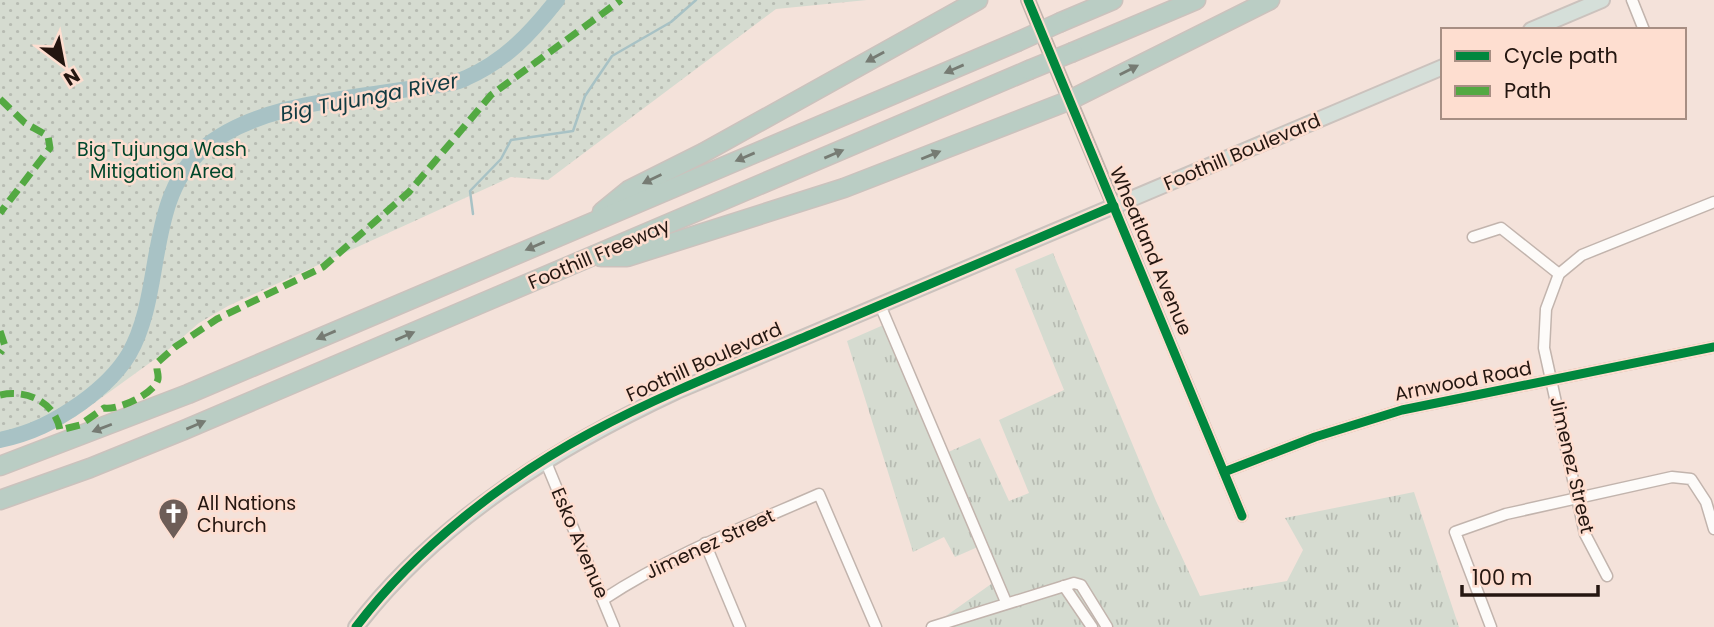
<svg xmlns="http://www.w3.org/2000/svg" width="1714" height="627" viewBox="0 0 1714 627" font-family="Poppins,sans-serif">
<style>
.grass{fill:url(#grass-tufts)}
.park{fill:url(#park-dots)}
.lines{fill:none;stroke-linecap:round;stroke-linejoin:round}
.stream{stroke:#a8c2c5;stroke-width:2.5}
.river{stroke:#a8c2c5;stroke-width:16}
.street-casing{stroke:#c2b4ad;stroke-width:13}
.secondary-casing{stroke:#c2b4ad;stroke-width:16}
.primary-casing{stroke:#cbc2bd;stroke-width:18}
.highway-casing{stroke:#cbc2bd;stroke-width:21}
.street{stroke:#fdfbf9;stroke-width:10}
.secondary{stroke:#fdfbf9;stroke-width:12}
.primary{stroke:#d5dfd9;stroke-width:14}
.highway{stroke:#bacdc4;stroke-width:18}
.highway-bridge-casing{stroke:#cbc2bd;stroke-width:21;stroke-linecap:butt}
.highway-bridge{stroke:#bacdc4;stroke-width:18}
.quiet{stroke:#53a942;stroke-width:7;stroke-dasharray:14 7;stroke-linecap:butt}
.cycleway-casing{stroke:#feded0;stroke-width:13}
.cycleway{stroke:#00873e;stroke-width:9}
.oneway{fill:#767b73}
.labels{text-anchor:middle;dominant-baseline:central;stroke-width:5;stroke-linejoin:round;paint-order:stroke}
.park-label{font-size:19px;fill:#00462b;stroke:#feded0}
.street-label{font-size:19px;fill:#241610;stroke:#feded0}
.poi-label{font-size:19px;fill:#241610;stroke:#feded0;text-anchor:start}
.water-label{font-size:21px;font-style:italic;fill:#103a41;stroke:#feded0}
</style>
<defs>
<pattern id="grass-tufts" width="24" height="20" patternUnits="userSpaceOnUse" patternTransform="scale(1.75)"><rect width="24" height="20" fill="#d5dbd0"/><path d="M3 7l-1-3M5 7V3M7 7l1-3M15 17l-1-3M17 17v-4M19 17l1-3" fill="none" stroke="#b7bbb2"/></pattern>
<pattern id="park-dots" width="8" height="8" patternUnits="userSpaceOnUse" patternTransform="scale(1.75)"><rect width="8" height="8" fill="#d5dbd0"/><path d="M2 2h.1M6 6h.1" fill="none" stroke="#b7bbb2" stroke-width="1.8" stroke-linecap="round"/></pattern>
</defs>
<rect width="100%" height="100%" fill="#f4e2da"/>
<polygon class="grass" points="1053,253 1156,501 1200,596 1287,581 1303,550 1285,518 1414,492 1459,627 925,627 936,623 1001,577 980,546 955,557 944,537 913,552 847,341 888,323 944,454 980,438 1009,501 1029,493 999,420 1064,390 1015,269"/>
<polygon class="park" points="0,0 867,0 776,9 548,180 511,177 228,306 199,323 169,349 75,417 0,444"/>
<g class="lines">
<polyline class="stream" points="473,214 470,191 501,159 511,140 573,131 585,96 612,56 671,22 696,0"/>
<path class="river" d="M 0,440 C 32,433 54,422 81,403 C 99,390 117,374 129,354 C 165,291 145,200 203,149 C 253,105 345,99 409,89 C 427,86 450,86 466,78 C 505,61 531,33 557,0"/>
<defs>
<g id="street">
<polyline points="1632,0 1644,30"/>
<polyline points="1114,206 1242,516"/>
<polyline points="1473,237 1501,228 1559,274"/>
<polyline points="880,305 1006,602"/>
<polyline points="545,460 614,627"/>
<polyline points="1224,472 1315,437 1402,410 1714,347"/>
<polyline points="705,543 740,627"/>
<polyline points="1607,576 1585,534 1544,348 1546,309 1559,274 1582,255 1714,202"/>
<polyline points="1064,586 1092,627"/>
<path d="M 604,599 C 671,555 746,526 819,494 L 876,627"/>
<polyline points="932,627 1074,583 1081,585 1107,627"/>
<polyline points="1491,627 1455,532 1506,514 1672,477 1691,479 1706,502 1714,529"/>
</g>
<polyline id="secondary" points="1028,0 1114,206"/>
<g id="primary">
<polyline points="1531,30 1602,0"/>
<path d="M 356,627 C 438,520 557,447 677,391 L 1443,67"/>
</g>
<g id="highway">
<polyline points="1061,22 1113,0"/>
<polyline points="1073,52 1196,0"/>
<polyline points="602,212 629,190 703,153 978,0"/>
<polyline points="601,257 627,257 844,188 1068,101 1270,0"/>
<polyline points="0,466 188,394 1017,42"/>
<polyline points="0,500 90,468 184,430 1029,70"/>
</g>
</defs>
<use href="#street" class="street-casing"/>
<use href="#secondary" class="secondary-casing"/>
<use href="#primary" class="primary-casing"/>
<use href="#highway" class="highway-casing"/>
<use href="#street" class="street"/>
<use href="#secondary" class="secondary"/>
<use href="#primary" class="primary"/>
<use href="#highway" class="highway"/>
<defs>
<g id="highway-bridge">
<polyline points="1017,42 1061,22"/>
<polyline points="1029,70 1073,52"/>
</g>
</defs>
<use href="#highway-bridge" class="highway-bridge-casing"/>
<use href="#highway-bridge" class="highway-bridge"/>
<g class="quiet">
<polyline points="0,99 25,123 48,136 50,148 0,213"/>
<polyline points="0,331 5,346 0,353"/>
<path d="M 0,395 C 27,389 55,402 60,430 L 80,425 L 104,408 C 116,411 155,394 158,379 C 159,372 155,370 158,362 L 175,347 L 217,319 L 323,267 L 409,192 L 491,95 L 621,0"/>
</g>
<defs>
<g id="cycleway">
<polyline points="1028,0 1242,516"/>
<polyline points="1224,472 1315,437 1402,410 1714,347"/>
<path d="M 356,627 C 415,549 504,479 590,433 C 662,394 738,365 812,334 C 913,291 1013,249 1114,206"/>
</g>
</defs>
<use href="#cycleway" class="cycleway-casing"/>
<use href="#cycleway" class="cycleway"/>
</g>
<defs><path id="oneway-solid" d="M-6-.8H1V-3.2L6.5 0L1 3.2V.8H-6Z" transform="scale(1.75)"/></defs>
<g class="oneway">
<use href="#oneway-solid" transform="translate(875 57) rotate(151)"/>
<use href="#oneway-solid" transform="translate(954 69) rotate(157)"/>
<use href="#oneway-solid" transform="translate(1129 70) rotate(-27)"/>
<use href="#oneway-solid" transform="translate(834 154) rotate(-23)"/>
<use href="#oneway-solid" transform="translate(931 155) rotate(-22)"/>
<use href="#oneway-solid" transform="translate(745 157) rotate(157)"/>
<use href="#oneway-solid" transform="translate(652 179) rotate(154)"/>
<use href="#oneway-solid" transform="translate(535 246) rotate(157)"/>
<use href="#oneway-solid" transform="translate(326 335) rotate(157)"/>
<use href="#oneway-solid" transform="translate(405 336) rotate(-23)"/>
<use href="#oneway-solid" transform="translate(196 425) rotate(-23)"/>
<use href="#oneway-solid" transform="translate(102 428) rotate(159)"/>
</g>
<defs>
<symbol id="church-pin" viewBox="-11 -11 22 30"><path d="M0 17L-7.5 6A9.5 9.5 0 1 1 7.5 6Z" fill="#6d5d57" stroke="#feded0"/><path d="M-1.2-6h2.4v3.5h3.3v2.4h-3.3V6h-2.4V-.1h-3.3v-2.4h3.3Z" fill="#fff"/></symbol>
</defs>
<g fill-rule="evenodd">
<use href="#church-pin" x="156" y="496" width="35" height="47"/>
</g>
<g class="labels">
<g class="park-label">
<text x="162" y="149">Big Tujunga Wash<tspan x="162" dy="22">Mitigation Area</tspan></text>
</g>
<g class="street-label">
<text transform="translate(1242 152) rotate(-23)">Foothill Boulevard</text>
<text transform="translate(1151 251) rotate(67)">Wheatland Avenue</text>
<text transform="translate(599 254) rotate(-23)">Foothill Freeway</text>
<text transform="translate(704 362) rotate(-24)">Foothill Boulevard</text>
<text transform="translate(1463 381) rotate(-11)">Arnwood Road</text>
<text transform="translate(1572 465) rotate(77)">Jimenez Street</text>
<text transform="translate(580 543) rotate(67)">Esko Avenue</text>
<text transform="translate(710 544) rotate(-25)">Jimenez Street</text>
</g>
<g class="poi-label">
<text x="197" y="503">All Nations<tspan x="197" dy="22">Church</tspan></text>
</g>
<g class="water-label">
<text transform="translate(369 97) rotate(-11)">Big Tujunga River</text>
</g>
</g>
<rect x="1441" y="28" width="245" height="91" fill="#feded0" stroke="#a78e83" stroke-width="2"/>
<rect x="1455" y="51" width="35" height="10" fill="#00873e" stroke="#a78e83" stroke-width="2"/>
<text x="1504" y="63" font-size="21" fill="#241610">Cycle path</text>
<rect x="1455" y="86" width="35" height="10" fill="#53a942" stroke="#a78e83" stroke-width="2"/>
<text x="1504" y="98" font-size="21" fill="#241610">Path</text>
<g transform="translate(63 63) rotate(148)" stroke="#feded0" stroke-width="5" paint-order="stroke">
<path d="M0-5L12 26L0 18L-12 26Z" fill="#241610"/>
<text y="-10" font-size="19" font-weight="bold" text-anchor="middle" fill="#241610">N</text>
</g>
<path d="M1462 585v10h136v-10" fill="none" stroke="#241610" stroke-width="3.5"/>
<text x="1472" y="585" font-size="21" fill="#241610" stroke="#feded0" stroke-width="5" paint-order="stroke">100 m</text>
</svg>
